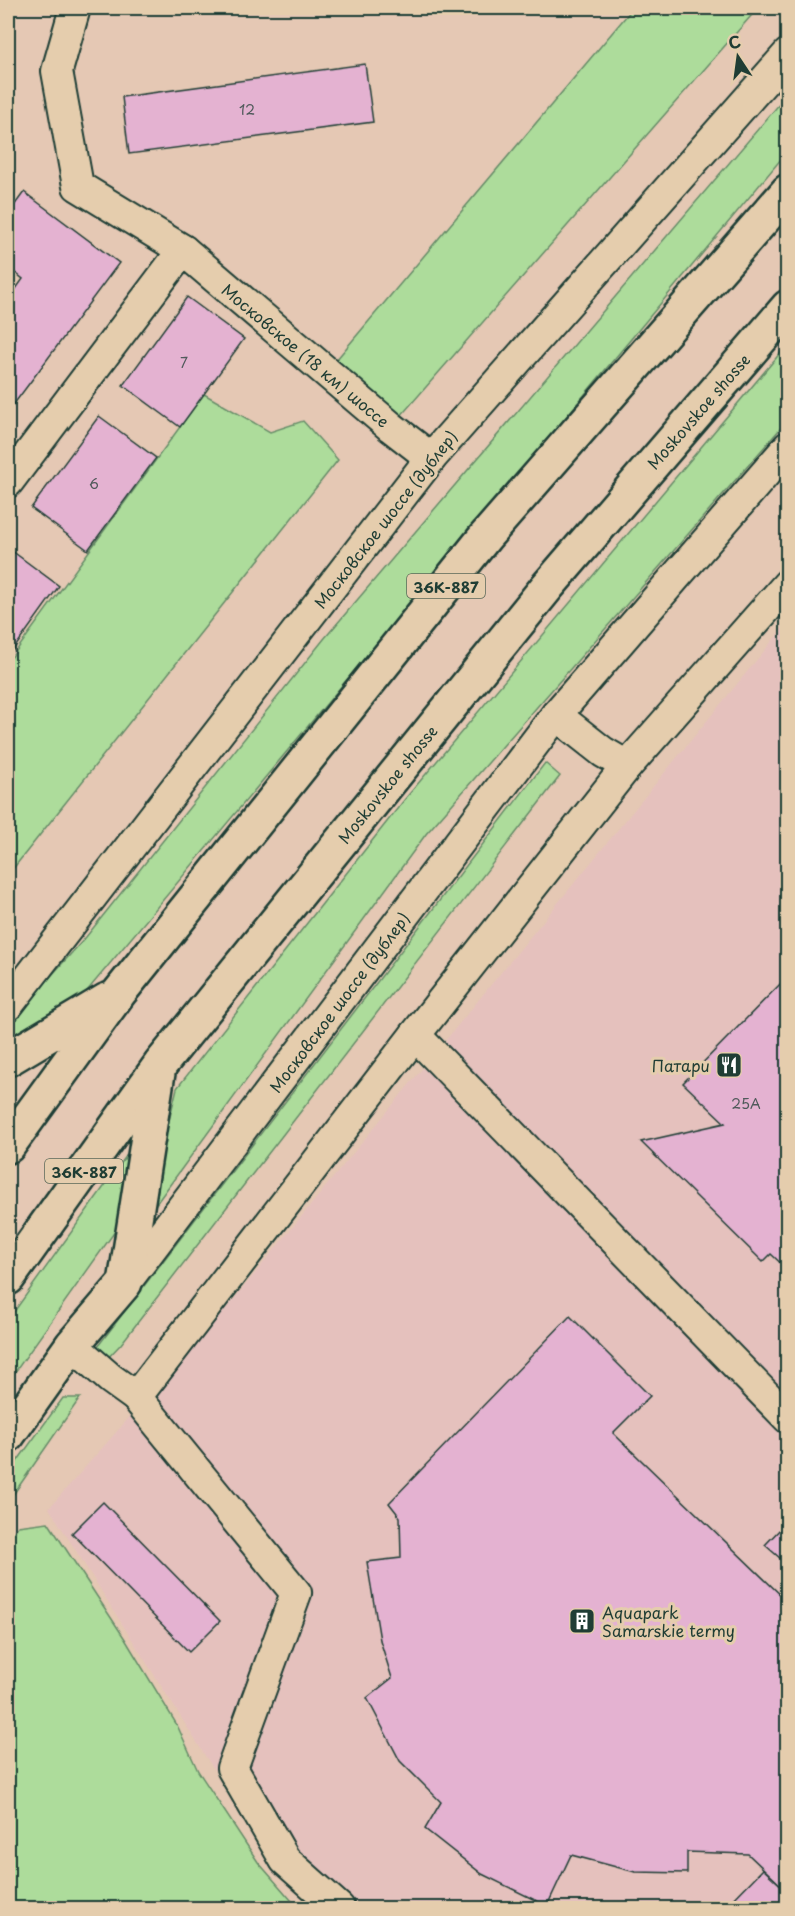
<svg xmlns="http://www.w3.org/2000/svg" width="795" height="1916" viewBox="0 0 795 1916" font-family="'Playpen Sans',sans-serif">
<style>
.built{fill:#e5c1bd}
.green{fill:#addc9b;stroke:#668c68;stroke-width:1.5}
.building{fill:#e4b2d1;stroke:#1f3d34;stroke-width:1.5}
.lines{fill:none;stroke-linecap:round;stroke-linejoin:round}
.minor-casing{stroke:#1f3d34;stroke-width:34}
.major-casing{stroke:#1f3d34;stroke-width:38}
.minor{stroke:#e5cdad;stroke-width:30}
.major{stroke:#e5cdad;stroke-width:33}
.labels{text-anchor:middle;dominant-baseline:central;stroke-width:6;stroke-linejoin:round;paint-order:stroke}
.number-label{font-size:14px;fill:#505a5b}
.shield{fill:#e5cdad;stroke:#5a6858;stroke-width:1.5}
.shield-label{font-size:15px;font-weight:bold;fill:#1f3d34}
.street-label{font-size:16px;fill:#1f3d34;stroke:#e5cdad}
.poi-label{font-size:16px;fill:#1f3d34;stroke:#e5cdad;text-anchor:end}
</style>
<rect width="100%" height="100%" fill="#e5c8b4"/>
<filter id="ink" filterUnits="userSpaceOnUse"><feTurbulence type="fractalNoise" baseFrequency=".0167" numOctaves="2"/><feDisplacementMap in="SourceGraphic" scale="12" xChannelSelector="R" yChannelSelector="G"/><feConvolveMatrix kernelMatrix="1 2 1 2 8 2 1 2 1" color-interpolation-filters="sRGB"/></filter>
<g filter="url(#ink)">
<polygon class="built" points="787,623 787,1908 318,1908 281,1876 49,1508 229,1305"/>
<g class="green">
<polygon points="633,8 758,8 391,427 326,372"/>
<polygon points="787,95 787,152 82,997 8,1044 8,1024 86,937 324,639"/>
<polygon points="787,345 787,421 426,834 145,1219 177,1088 405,799"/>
<polygon points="204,394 270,432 303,421 338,460 8,875 8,662"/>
<polygon points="545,763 560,776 121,1344 103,1363 88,1359"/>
<polygon points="137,1141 128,1213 8,1382 8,1320"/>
<polygon points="63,1398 80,1398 8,1502 8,1474"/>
<polygon points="48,1522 125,1639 177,1725 198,1771 258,1862 298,1908 8,1908 8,1540 18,1526"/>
</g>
<g class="building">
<polygon points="365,64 373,122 129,154 122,97"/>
<polygon points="24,192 119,263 8,412 8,300 23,279 8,267 8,214"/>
<polygon points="187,297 244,339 180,427 123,385"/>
<polygon points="99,416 156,458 88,550 31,508"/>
<polygon points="8,548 59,586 8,657"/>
<polygon points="788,976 788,1270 771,1254 763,1262 641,1142 725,1123 683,1083"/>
<polygon points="570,1316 650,1396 613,1433 788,1602 788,1892 748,1854 687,1852 687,1873 635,1872 571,1855 547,1906 482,1874 425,1829 441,1802 400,1761 367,1698 392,1678 380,1640 367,1562 401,1558 400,1517 389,1503"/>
<polygon points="103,1502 220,1621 189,1652 72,1533"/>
<polygon points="784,1525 788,1528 788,1565 765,1545"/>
<polygon points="763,1869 788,1892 788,1908 725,1908"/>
</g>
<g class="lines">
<defs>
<g id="minor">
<polyline points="75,8 57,71 78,186 183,250 391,427 431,458"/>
<polyline points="8,482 183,250"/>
<polyline points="556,715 603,752 627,766"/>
<polyline points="8,1005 431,458 788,54"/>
<polyline points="415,1035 788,1418"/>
<polyline points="125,1283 556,715 788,447"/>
<polyline points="72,1345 111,1379 136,1397 415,1035 627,766 788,584"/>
<polyline points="136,1397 296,1593 232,1768 285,1860 339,1908"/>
</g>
<g id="major">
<polyline points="8,1059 107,1000"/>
<polyline points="8,1146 119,993 485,537 788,191"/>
<polyline points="8,1278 160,1065 547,587 788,307"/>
<polyline points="8,1435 72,1345 125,1283 158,1073"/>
</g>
</defs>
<use href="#minor" class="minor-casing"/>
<use href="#major" class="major-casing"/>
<use href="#minor" class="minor"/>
<use href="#major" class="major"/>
</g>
</g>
<defs>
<symbol id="restaurant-square" viewBox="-11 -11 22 22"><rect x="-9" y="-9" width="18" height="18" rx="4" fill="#1f3d34" stroke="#e5cdad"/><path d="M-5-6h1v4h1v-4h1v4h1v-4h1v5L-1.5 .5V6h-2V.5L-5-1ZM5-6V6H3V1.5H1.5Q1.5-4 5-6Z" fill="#fff"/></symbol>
<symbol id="building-square" viewBox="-11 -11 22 22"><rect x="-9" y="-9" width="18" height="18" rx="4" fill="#1f3d34" stroke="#e5cdad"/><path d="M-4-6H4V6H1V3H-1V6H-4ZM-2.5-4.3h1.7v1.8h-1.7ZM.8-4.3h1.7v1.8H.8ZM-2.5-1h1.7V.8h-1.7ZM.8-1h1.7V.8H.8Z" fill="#fff"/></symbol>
</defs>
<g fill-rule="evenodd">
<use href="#restaurant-square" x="714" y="1050" width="30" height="30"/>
<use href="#building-square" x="567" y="1606" width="30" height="30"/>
</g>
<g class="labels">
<g class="number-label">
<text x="247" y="109">12</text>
<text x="184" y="362">7</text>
<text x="94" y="483">6</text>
<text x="746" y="1103">25А</text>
</g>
<g class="shield">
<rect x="407" y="574" width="78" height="24" rx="4.5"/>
<rect x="45" y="1159" width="78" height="24" rx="4.5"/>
</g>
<g class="shield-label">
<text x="446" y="586">36К-887</text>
<text x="84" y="1171">36К-887</text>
</g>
<g class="street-label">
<text transform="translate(306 355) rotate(40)">Московское (18 км) шоссе</text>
<text transform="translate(698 411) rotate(-49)">Moskovskoe shosse</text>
<text transform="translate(385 519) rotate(-52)">Московское шоссе (дублер)</text>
<text transform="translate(387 784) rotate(-51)">Moskovskoe shosse</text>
<text transform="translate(339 1002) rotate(-53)">Московское шоссе (дублер)</text>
</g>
<g class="poi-label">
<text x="710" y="1065">Патари</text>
<text x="602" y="1612" text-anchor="start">Aquapark<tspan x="602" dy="18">Samarskie termy</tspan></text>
</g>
</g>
<rect width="795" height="1916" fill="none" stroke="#e5cdad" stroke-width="30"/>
<rect x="15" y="15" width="765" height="1886" fill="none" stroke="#1f3d34" stroke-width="2" filter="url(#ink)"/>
<g transform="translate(738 57) rotate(347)" stroke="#e5cdad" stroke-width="4.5" paint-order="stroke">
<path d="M0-4.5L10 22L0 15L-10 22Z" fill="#1f3d34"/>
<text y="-9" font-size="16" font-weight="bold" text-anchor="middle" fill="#1f3d34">С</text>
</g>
</svg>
